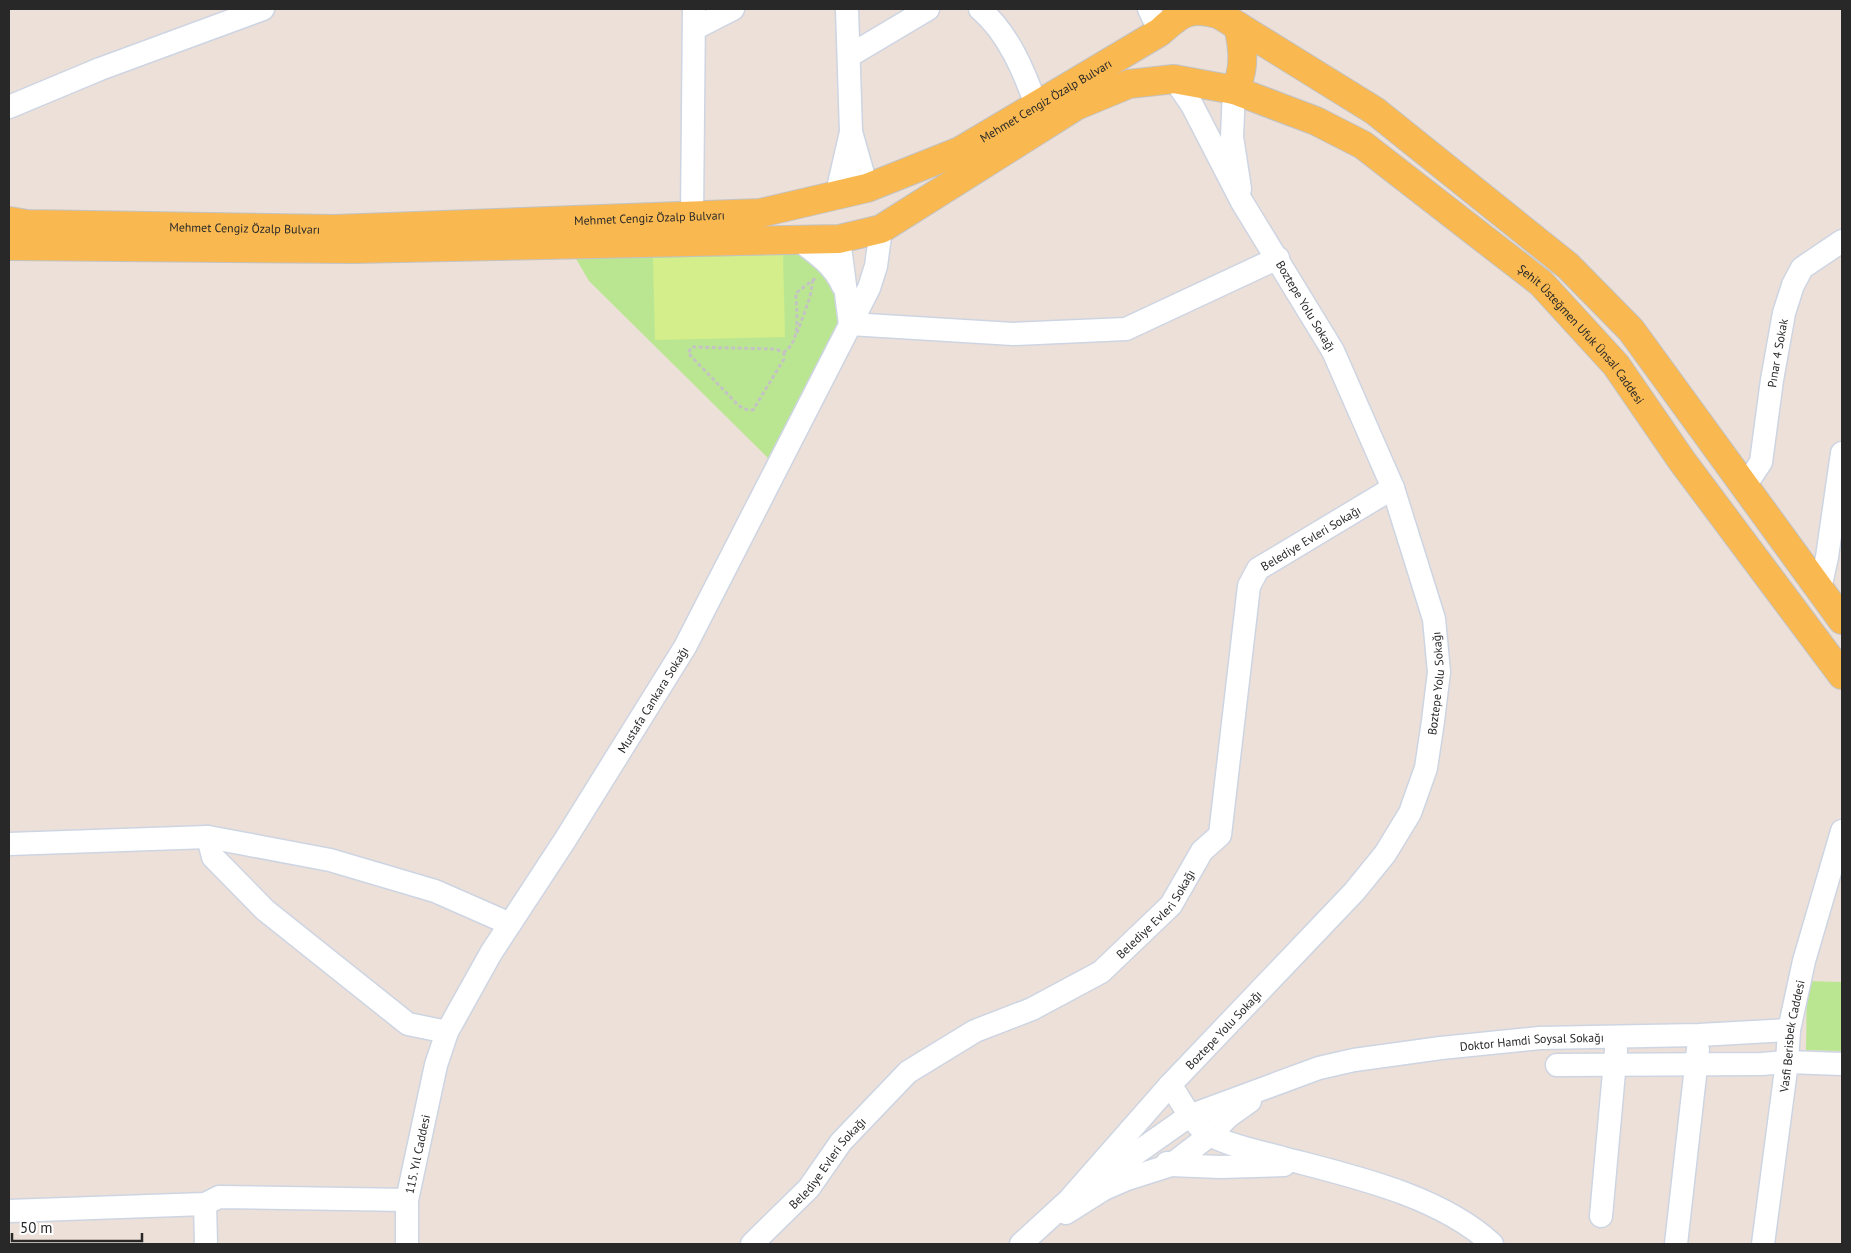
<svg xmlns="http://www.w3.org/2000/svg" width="1851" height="1253" viewBox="0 0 1851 1253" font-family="'PT Sans',sans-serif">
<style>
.green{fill:#bbe691}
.pitch{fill:#d3ee8b}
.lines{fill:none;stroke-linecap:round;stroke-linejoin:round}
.minor-casing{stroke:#ced5e2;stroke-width:25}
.major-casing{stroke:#c3c3c3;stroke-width:30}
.path{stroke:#c3c3c3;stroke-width:3;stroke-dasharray:4 2.5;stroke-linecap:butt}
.minor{stroke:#fff;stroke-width:22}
.major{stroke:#f9b850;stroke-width:28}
.labels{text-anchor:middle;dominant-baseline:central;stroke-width:4.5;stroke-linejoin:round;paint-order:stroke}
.street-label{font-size:12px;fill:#282828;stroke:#fff}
</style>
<rect width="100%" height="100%" fill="#ece0d8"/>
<g class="green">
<path d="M 572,252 L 799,252 C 821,272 839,287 841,319 L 769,459 L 589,281 Z"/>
<polygon points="1807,981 1842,982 1842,1051 1806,1050"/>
</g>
<polygon class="pitch" points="783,255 785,337 655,340 653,258"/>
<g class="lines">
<defs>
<g id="minor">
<polyline points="847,9 851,132"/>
<path d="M 980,9 C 1008,33 1024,71 1036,105"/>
<polyline points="1149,9 1160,32"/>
<polyline points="694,29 733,9"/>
<polyline points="849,56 928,9"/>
<polyline points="1234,90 1232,137 1240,189"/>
<polyline points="9,107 100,69 263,9"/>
<polyline points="836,197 851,132 867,188"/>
<polyline points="692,215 694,9"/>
<polyline points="839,239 850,324"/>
<path d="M 801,242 C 818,254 835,267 843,286"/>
<polyline points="850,324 1013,334 1126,329 1278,258"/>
<path id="s1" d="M 1745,486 L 1761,462 L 1772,380 L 1784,313 L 1793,285 L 1802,268 L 1842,241"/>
<polyline points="1820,589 1827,557 1842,453"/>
<polyline points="208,837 213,857 265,910 408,1024 447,1032"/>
<polyline points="9,844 208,837 330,860 435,891 510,924"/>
<polyline points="1557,1065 1762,1064 1787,1062 1842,1064"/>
<path d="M 1170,1085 C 1183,1102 1191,1124 1210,1135 C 1230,1146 1261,1152 1283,1158 C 1351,1176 1439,1195 1492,1244"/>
<polyline points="1167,1163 1171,1165 1220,1167 1284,1165"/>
<path id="s2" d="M 1101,1178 L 1189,1116 L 1319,1068 L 1354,1060 L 1441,1048 L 1540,1038 L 1699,1035 L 1789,1030"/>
<polyline points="205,1204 206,1244"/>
<polyline points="9,1211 205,1204 219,1197 407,1200"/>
<polyline points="1066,1213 1104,1189 1127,1179 1171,1165 1210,1135 1229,1116 1250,1101"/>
<polyline points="1601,1216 1616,1050"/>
<path id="s3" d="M 407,1244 L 407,1200 L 436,1065 L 447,1032 L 491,953 L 565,840 L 685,647 L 869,288 L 876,266 L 881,229"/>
<path id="s4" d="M 752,1244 L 809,1188 L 841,1142 L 908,1072 L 975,1031 L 1032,1009 L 1101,972 L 1171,905 L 1202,851 L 1220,835 L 1249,586 L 1258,569 L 1393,488"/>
<path id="s5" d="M 1021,1244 L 1069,1200 L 1170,1085 L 1354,892 L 1385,854 L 1410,813 L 1426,768 L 1433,721 L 1439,672 L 1434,619 L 1393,488 L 1333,351 L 1242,202 L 1192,105 L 1174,79"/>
<polyline points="1676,1244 1698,1049"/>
<path id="s6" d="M 1763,1244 L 1787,1062 L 1789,1030 L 1804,961 L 1842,831"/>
</g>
<g id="major">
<path d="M 1234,90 C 1246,71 1243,46 1238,26"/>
<path id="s7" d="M 9,221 L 27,224 L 335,229 L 760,213 L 867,188 L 960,151 L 1160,32 C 1182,12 1191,6 1220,15 L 1375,111 L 1568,266 L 1631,330 L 1842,620"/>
<path id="s8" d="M 9,246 L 353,249 L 839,239 L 881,229 L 1076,106 L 1129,84 L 1174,79 L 1234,90 L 1316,121 L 1363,145 L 1541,283 L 1616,365 L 1682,461 L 1842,675"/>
</g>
</defs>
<use href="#minor" class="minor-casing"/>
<use href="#major" class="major-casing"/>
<g class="path">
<polyline points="797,333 810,297 813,280"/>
<path d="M 784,352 L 784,359 L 753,410 L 744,409 L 738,405 L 688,353 L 692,347 L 775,349 L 784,352 C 802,341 796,311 796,293 L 816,278"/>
</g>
<use href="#minor" class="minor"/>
<use href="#major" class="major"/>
</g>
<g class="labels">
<g class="street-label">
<text stroke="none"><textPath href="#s7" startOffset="1061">Mehmet Cengiz Özalp Bulvarı</textPath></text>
<text stroke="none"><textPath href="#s7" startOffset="641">Mehmet Cengiz Özalp Bulvarı</textPath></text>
<text stroke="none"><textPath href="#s7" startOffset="236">Mehmet Cengiz Özalp Bulvarı</textPath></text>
<text transform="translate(1306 306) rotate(59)">Boztepe Yolu Sokağı</text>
<text stroke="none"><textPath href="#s8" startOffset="1698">Şehit Üsteğmen Ufuk Ünsal Caddesi</textPath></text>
<text stroke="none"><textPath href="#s1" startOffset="139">Pınar 4 Sokak</textPath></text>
<text stroke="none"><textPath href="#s4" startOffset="965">Belediye Evleri Sokağı</textPath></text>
<text stroke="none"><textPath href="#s5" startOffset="715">Boztepe Yolu Sokağı</textPath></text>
<text stroke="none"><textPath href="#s3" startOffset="608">Mustafa Cankara Sokağı</textPath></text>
<text stroke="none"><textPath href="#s4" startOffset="531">Belediye Evleri Sokağı</textPath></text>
<text stroke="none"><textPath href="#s5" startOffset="295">Boztepe Yolu Sokağı</textPath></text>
<text stroke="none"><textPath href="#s6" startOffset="210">Vasfi Berisbek Caddesi</textPath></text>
<text stroke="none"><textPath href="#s2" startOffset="461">Doktor Hamdi Soysal Sokağı</textPath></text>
<text stroke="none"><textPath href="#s3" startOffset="91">115. Yıl Caddesi</textPath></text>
<text stroke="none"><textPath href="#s4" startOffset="111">Belediye Evleri Sokağı</textPath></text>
</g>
</g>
<rect width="1851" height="1253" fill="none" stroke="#282828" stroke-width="20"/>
<path d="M12 1233v8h130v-8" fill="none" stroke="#282828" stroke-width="2.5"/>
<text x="20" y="1233" font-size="15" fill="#282828" stroke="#ffffff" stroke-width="4" paint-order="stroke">50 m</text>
</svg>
